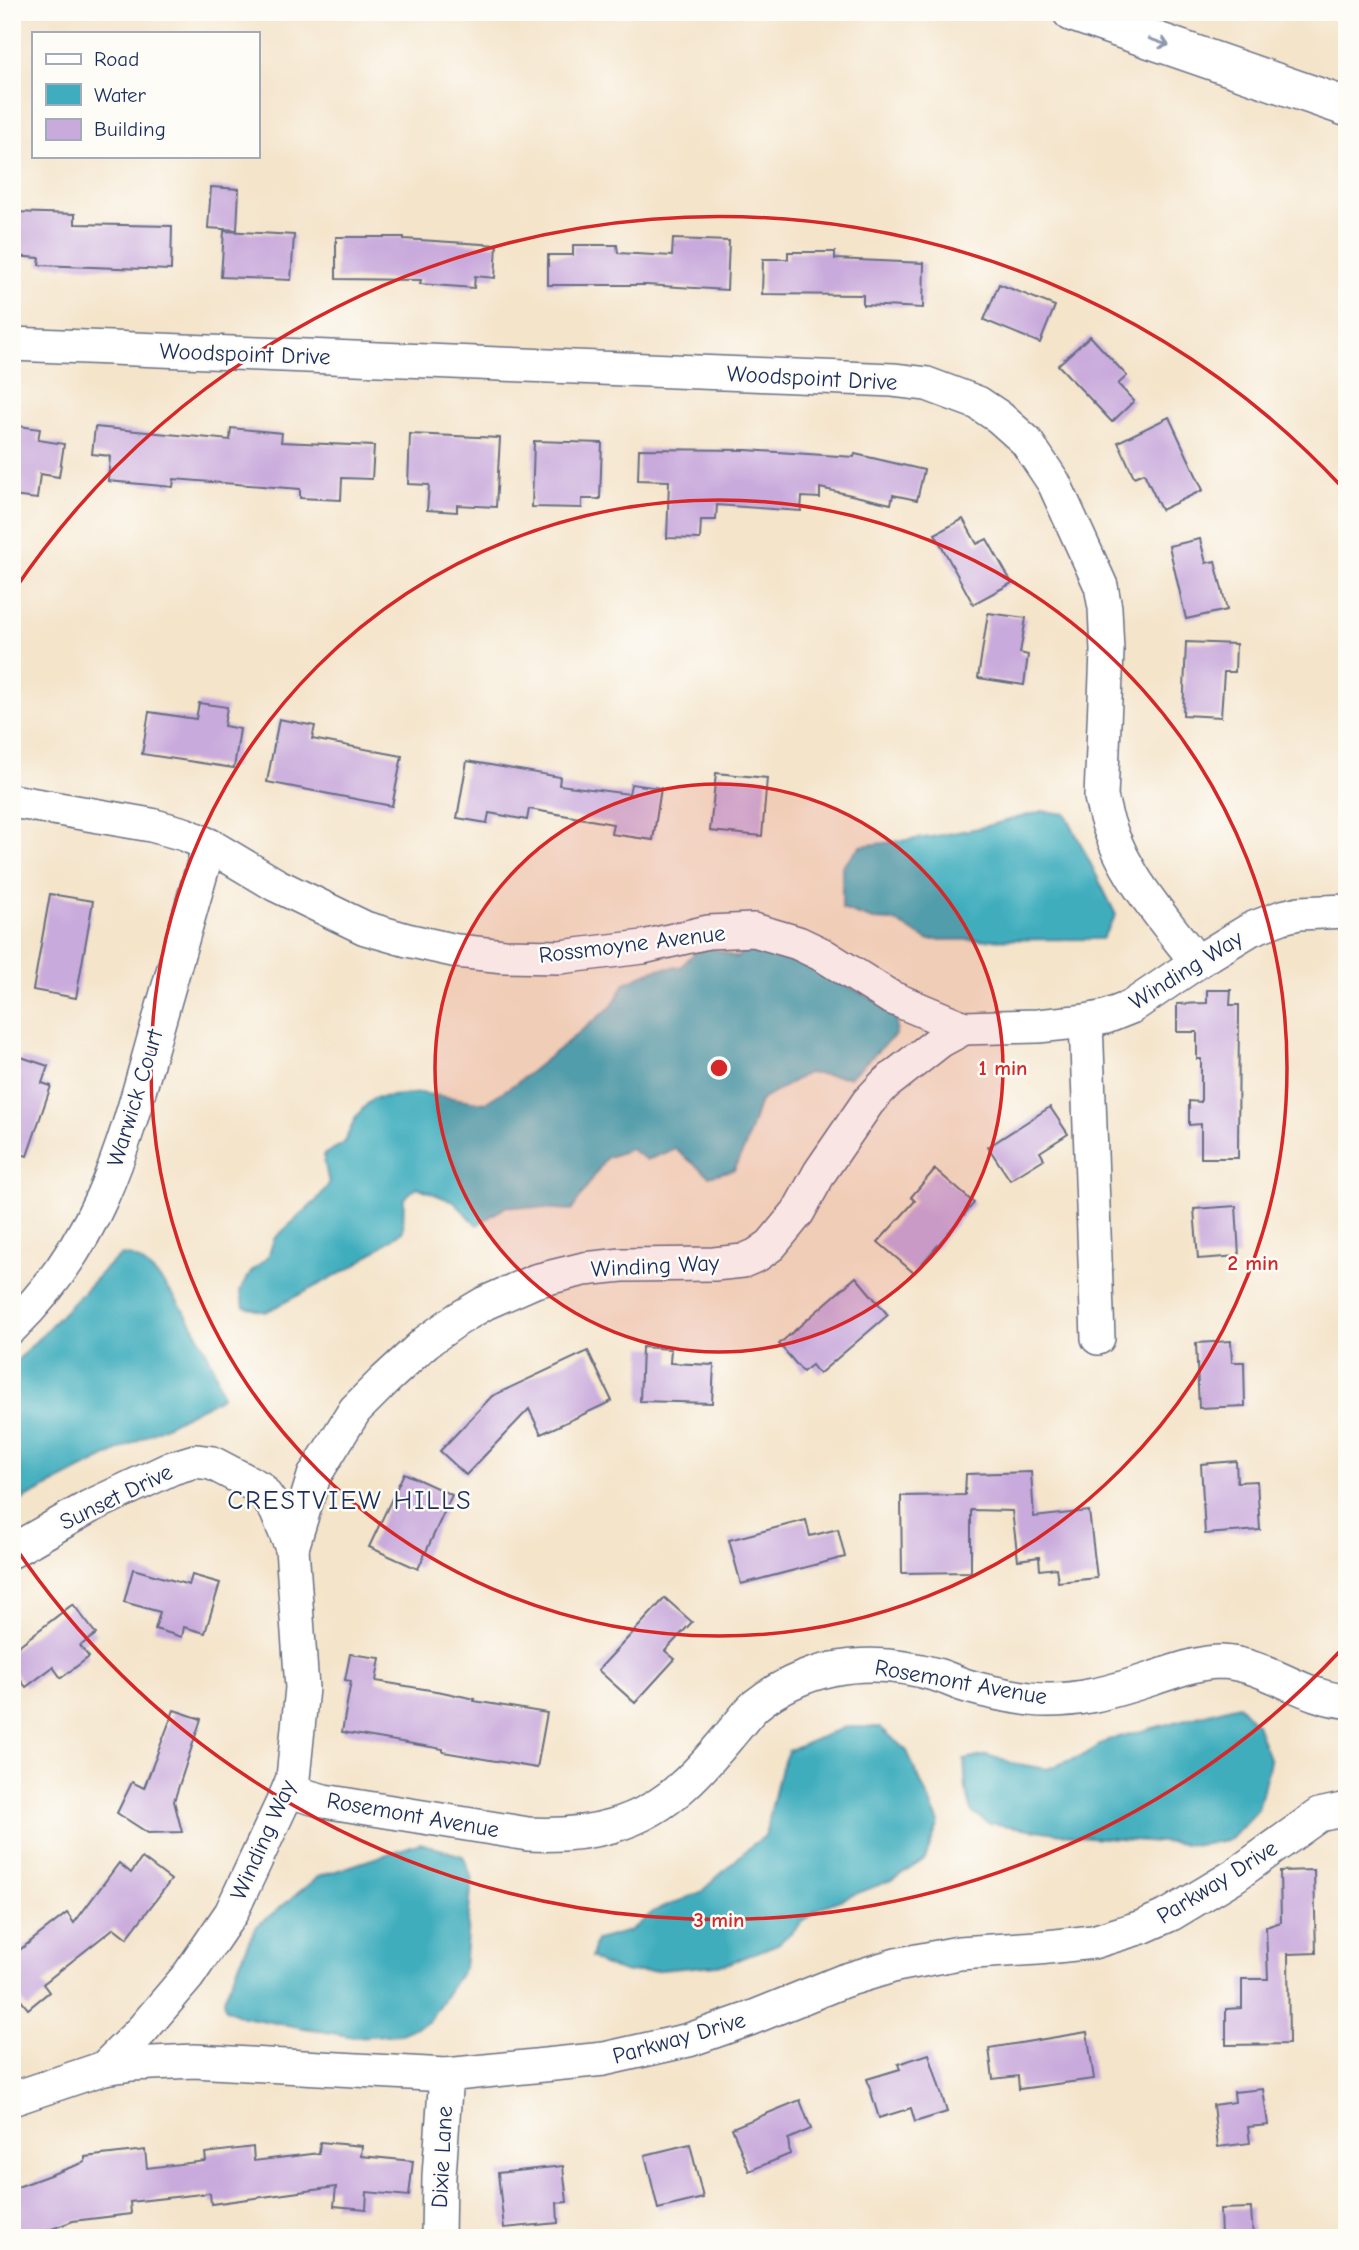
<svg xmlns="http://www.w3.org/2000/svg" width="1359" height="2250" viewBox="0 0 1359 2250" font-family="'Comic Neue',sans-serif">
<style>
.water{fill:#3fadbd;stroke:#2d6e8e;stroke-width:2}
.building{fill:#c9aadc}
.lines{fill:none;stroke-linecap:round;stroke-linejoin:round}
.minor-casing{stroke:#676e84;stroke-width:36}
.highway-casing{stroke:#676e84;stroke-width:41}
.minor{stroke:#fff;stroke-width:33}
.highway{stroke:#fff;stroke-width:38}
.oneway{stroke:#8d97ae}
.ring{fill:none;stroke:#d62828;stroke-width:3.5}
.labels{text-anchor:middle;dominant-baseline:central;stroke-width:5;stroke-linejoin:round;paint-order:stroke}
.street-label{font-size:23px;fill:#1b2f5e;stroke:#fdfcf7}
.quarter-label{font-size:26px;letter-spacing:2px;fill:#1b2f5e;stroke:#fdfcf7}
.centre{fill:#d62828;stroke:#fdfcf7;stroke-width:3.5}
.ring-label{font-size:21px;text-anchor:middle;font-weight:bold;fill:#d62828;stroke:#fdfcf7;stroke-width:5;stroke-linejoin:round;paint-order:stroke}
</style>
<rect width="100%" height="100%" fill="#fdfcf7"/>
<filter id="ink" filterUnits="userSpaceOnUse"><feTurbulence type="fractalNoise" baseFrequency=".0143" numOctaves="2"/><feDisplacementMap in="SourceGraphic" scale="14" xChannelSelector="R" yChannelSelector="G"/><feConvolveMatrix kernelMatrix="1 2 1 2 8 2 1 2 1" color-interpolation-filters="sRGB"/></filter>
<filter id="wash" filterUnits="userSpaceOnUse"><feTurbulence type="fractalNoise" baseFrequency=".00686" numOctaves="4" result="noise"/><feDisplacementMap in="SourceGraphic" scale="28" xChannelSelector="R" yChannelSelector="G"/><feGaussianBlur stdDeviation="1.57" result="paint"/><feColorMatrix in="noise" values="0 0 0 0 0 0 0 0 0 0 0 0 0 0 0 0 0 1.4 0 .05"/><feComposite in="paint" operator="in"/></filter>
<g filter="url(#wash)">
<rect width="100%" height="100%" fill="#f4e4ca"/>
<g class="water">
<polygon points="1043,811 1066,814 1116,915 1102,939 928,940 894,921 873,920 842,909 842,866 861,846 931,837 979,828"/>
<path d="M 750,946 C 803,962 849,986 897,1012 L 896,1034 L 850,1077 L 807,1073 L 760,1101 L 745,1147 L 734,1170 L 709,1176 L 675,1149 L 647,1160 L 630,1149 L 606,1158 L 572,1210 L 507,1206 L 477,1225 L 454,1202 L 417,1187 L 404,1198 L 403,1231 L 353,1267 L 266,1312 L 244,1307 L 240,1290 L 252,1271 L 268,1257 L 274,1239 L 316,1201 L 329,1184 L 323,1155 L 344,1143 L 357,1115 L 373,1098 L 421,1093 L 485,1103 L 518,1082 L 612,1006 L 625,983 L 657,969 L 681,967 C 700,944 709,944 736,958 Z"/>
<path d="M 122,1255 C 127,1256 133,1256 137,1259 C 173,1282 215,1356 222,1397 L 12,1505 L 12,1366 L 109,1265 Z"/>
<polygon points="1238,1705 1256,1724 1270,1761 1258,1810 1231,1839 1201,1845 1076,1836 989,1823 972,1812 966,1790 964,1760 987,1755 1012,1763 1047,1769 1084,1755 1108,1740"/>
<polygon points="845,1727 880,1727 907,1751 939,1823 925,1859 894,1879 819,1908 778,1944 727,1964 627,1973 603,1965 591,1957 596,1940 630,1931 654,1911 701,1892 751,1846 765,1836 780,1771 788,1751"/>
<polygon points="420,1843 463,1856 472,1878 464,1968 428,2022 401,2034 354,2037 243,2017 226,2009 224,1999 228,1989 256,1927 318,1877"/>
</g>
<g id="blocks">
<g class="building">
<polygon points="211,187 239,189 237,230 208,228"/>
<polygon points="12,212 75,214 75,224 172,226 171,270 39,265 40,258 12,256"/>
<polygon points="224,231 294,235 291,280 221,277"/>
<polygon points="336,237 404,237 404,239 497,245 495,278 475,276 474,288 420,284 421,280 336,279"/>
<polygon points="673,239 729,241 727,290 646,285 548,285 548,255 573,255 573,245 617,245 618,253 672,256"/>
<polygon points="788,252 835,252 835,259 924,263 923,308 863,305 863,295 762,294 763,259 788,259"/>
<polygon points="999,284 1055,306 1040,343 984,320"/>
<polygon points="1090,336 1127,376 1118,384 1134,401 1112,422 1058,365"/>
<polygon points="1169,417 1203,490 1161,510 1144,473 1134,477 1118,442"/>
<polygon points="12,425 40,429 38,440 64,444 59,477 40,474 37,499 12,496"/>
<polygon points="95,427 230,440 231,428 282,433 281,442 374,446 372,479 342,478 341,500 300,498 300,489 174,479 173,487 108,481 110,456 92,454"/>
<polygon points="410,434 500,438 496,507 457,505 457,512 427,510 429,485 408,484"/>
<polygon points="534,441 602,443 600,499 582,499 582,508 532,507"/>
<polygon points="639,449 746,450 854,457 855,454 924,470 917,500 893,495 891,504 820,488 820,498 802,497 801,511 717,505 716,520 701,520 700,539 667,538 669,481 638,480"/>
<polygon points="963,519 977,544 987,539 1012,583 973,604 935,534"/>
<polygon points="1200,539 1206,563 1215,561 1227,610 1186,619 1169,546"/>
<polygon points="988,613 1026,618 1020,653 1028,655 1024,685 978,678"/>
<polygon points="1186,642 1236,644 1235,672 1224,672 1221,717 1183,715"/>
<polygon points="199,703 227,707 224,726 240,729 234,768 142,754 149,712 196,719"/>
<polygon points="279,719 315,726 312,739 402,756 392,806 267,782"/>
<polygon points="467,761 560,777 559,785 629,794 631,784 661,788 653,840 611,834 613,824 529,809 527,820 489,813 487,823 457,818"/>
<polygon points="716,773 767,778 762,836 710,831"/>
<polygon points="50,894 93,901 76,998 33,990"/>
<polygon points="1207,990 1231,990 1230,1005 1239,1005 1238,1158 1201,1158 1201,1124 1189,1125 1189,1101 1201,1102 1201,1059 1197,1059 1197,1032 1177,1032 1177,1004 1207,1003"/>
<polygon points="21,1057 48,1066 42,1083 51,1086 27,1156 12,1151 12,1084"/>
<polygon points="1050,1107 1068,1134 1040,1152 1044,1159 1010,1180 988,1147"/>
<polygon points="935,1169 974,1203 914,1273 878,1242 915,1201 911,1197"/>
<polygon points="1236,1206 1239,1256 1198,1259 1194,1209"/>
<polygon points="856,1277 888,1315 819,1374 812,1365 803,1372 779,1344"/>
<polygon points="1231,1341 1232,1362 1244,1362 1245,1406 1199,1408 1196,1343"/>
<polygon points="642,1347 671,1349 670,1363 714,1365 712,1403 640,1401"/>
<polygon points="588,1351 612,1401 541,1434 529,1409 466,1475 440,1451 492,1396"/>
<polygon points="1236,1461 1237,1482 1257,1481 1260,1530 1205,1534 1201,1464"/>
<polygon points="1031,1472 1034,1517 1089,1511 1097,1578 1058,1582 1056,1568 1040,1570 1039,1557 1018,1560 1012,1511 971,1510 971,1572 902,1573 901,1496 965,1495 966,1474"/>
<polygon points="404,1473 452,1495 418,1569 369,1547"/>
<polygon points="806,1520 810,1536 838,1529 845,1557 741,1584 729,1540"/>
<polygon points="133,1569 189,1585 192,1575 220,1583 205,1633 184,1627 182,1637 155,1629 160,1612 124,1602"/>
<polygon points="665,1598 692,1622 665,1651 675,1659 635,1703 598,1670"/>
<polygon points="73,1604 96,1634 80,1646 89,1657 61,1678 53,1667 26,1687 12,1669 12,1651"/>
<polygon points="350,1654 380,1658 376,1681 442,1692 475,1699 474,1701 547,1713 537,1768 443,1752 443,1749 342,1732 351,1681 345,1680"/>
<polygon points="174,1710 201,1719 174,1801 182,1832 148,1833 117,1813 132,1782 144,1788"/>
<polygon points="142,1858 171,1880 127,1938 114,1928 43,1984 49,1992 28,2009 12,1989 12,1956 67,1913 74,1923 119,1863 131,1873"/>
<polygon points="1314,1870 1316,1953 1288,1954 1289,2044 1226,2045 1226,2009 1242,2008 1242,1979 1268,1979 1266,1927 1281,1922 1280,1871"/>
<polygon points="1087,2032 1094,2079 1019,2089 1018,2076 993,2079 989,2048"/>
<polygon points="929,2054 947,2112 915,2122 911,2108 879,2118 867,2079 900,2069 898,2064"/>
<polygon points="1263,2089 1268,2125 1248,2127 1250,2143 1218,2147 1213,2105 1235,2102 1234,2092"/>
<polygon points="800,2100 811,2129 788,2139 790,2154 749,2171 732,2128"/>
<polygon points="320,2142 362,2146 361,2156 413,2161 409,2196 367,2192 366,2209 334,2206 336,2187 211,2204 210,2193 130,2202 131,2214 73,2221 28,2238 12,2238 12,2189 85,2162 85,2157 145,2150 147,2168 206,2161 205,2153 253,2147 254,2161 319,2153"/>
<polygon points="690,2144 703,2198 658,2209 645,2155"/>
<polygon points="563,2166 567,2202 557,2203 558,2223 504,2228 498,2173"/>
<polygon points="1251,2208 1253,2238 1221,2238 1220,2209"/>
</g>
</g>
</g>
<g filter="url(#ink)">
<use href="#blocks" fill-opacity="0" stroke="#676e84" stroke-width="2"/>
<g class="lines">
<defs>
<g id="minor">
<path d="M 12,344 L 893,380 L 927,384 L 978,403 L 999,417 L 1026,441 L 1054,483 L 1101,586 L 1105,608 L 1107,651 L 1101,797 C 1114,864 1156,910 1197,962"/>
<polyline points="12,801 151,825 184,834 209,845 276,885 365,928 407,940 457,951 504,956 560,957 643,947 708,932 754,930 798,943 823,955 890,997 964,1028"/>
<polyline points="1086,1021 1098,1338"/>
<path d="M 12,1327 C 100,1241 123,1149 155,1035 C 173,972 191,909 209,845"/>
<polyline points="12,1551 89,1507 172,1468 195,1461 212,1463 260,1488 276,1510 292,1548"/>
<path d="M 288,1791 L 324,1801 L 528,1834 C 587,1837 641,1826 685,1784 C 704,1767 719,1748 735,1729 C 742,1721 748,1712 756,1705 C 777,1688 805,1675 832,1669 C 867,1662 903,1665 937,1675 C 947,1678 957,1683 967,1686 C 987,1692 1009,1696 1030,1699 C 1072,1704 1115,1691 1154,1678 C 1176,1671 1198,1662 1221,1662 C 1267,1664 1302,1698 1347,1701"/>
<polyline points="104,2068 142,2030 188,1976 231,1913 288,1791 293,1778 302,1688 292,1548 314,1476 355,1410 385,1380 426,1342 458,1319 485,1303 535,1281 584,1269 622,1265 714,1264 743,1261 757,1255 771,1245 798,1212 820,1172 868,1102 885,1084 940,1041 964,1028 1038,1026 1086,1021 1106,1017 1131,1007 1197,962 1251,929 1282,917 1299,913 1347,911"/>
<polyline points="12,2099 104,2068 132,2064 194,2061 446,2075 604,2059 689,2040 749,2019 843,1981 896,1965 959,1953 1038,1948 1093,1942 1142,1927 1171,1914 1234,1876 1319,1815 1347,1809"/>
<polyline points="438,2238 439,2176 446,2075"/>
</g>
<polyline id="highway" points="1072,12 1347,107"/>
</defs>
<use href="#minor" class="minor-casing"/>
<use href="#highway" class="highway-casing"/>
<use href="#minor" class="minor"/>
<use href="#highway" class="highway"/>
</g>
<defs><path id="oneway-shaft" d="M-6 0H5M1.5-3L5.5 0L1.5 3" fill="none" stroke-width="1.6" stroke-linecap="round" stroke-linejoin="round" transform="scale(1.75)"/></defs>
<use class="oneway" href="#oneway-shaft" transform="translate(1159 42) rotate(19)"/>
</g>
<circle cx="719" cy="1068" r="284" fill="#d62828" fill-opacity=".12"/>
<g class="ring">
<circle cx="719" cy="1068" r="284"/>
<circle cx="719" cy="1068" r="568"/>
<path d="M1342 1649A852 852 0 0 1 13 1544M13 592A852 852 0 0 1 1342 487"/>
</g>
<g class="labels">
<g class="street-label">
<text transform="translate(245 354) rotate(2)">Woodspoint Drive</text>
<text transform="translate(812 378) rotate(3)">Woodspoint Drive</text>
<text transform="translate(632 944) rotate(-7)">Rossmoyne Avenue</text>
<text transform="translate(1186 970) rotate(-32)">Winding Way</text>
<text transform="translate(135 1098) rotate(-73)">Warwick Court</text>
<text transform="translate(655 1266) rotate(-3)">Winding Way</text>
<text transform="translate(116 1497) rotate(-26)">Sunset Drive</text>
<text transform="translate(961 1682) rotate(10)">Rosemont Avenue</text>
<text transform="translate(413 1815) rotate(10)">Rosemont Avenue</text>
<text transform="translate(263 1840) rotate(-66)">Winding Way</text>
<text transform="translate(1217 1882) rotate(-32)">Parkway Drive</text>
<text transform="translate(679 2038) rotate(-16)">Parkway Drive</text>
<text transform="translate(442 2157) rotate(-87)">Dixie Lane</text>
</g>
<g class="quarter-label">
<text x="350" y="1501">CRESTVIEW HILLS</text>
</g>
</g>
<circle cx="719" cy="1068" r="10" class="centre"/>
<g class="ring-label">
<text x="1003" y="1075">1 min</text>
<text x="1253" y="1270">2 min</text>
<text x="719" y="1927">3 min</text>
</g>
<rect width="1359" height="2250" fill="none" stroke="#fdfcf7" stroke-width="42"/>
<rect x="32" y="32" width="228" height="126" fill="#fdfcf7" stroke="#a3aaba" stroke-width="2"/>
<rect x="46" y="54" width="35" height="10" fill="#ffffff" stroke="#a3aaba" stroke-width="2"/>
<text x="94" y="66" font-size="21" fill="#1b2f5e">Road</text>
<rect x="46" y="84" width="35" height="21" fill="#3fadbd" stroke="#a3aaba" stroke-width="2"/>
<text x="94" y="102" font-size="21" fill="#1b2f5e">Water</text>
<rect x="46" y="119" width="35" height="21" fill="#c9aadc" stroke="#a3aaba" stroke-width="2"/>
<text x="94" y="136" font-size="21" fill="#1b2f5e">Building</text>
</svg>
